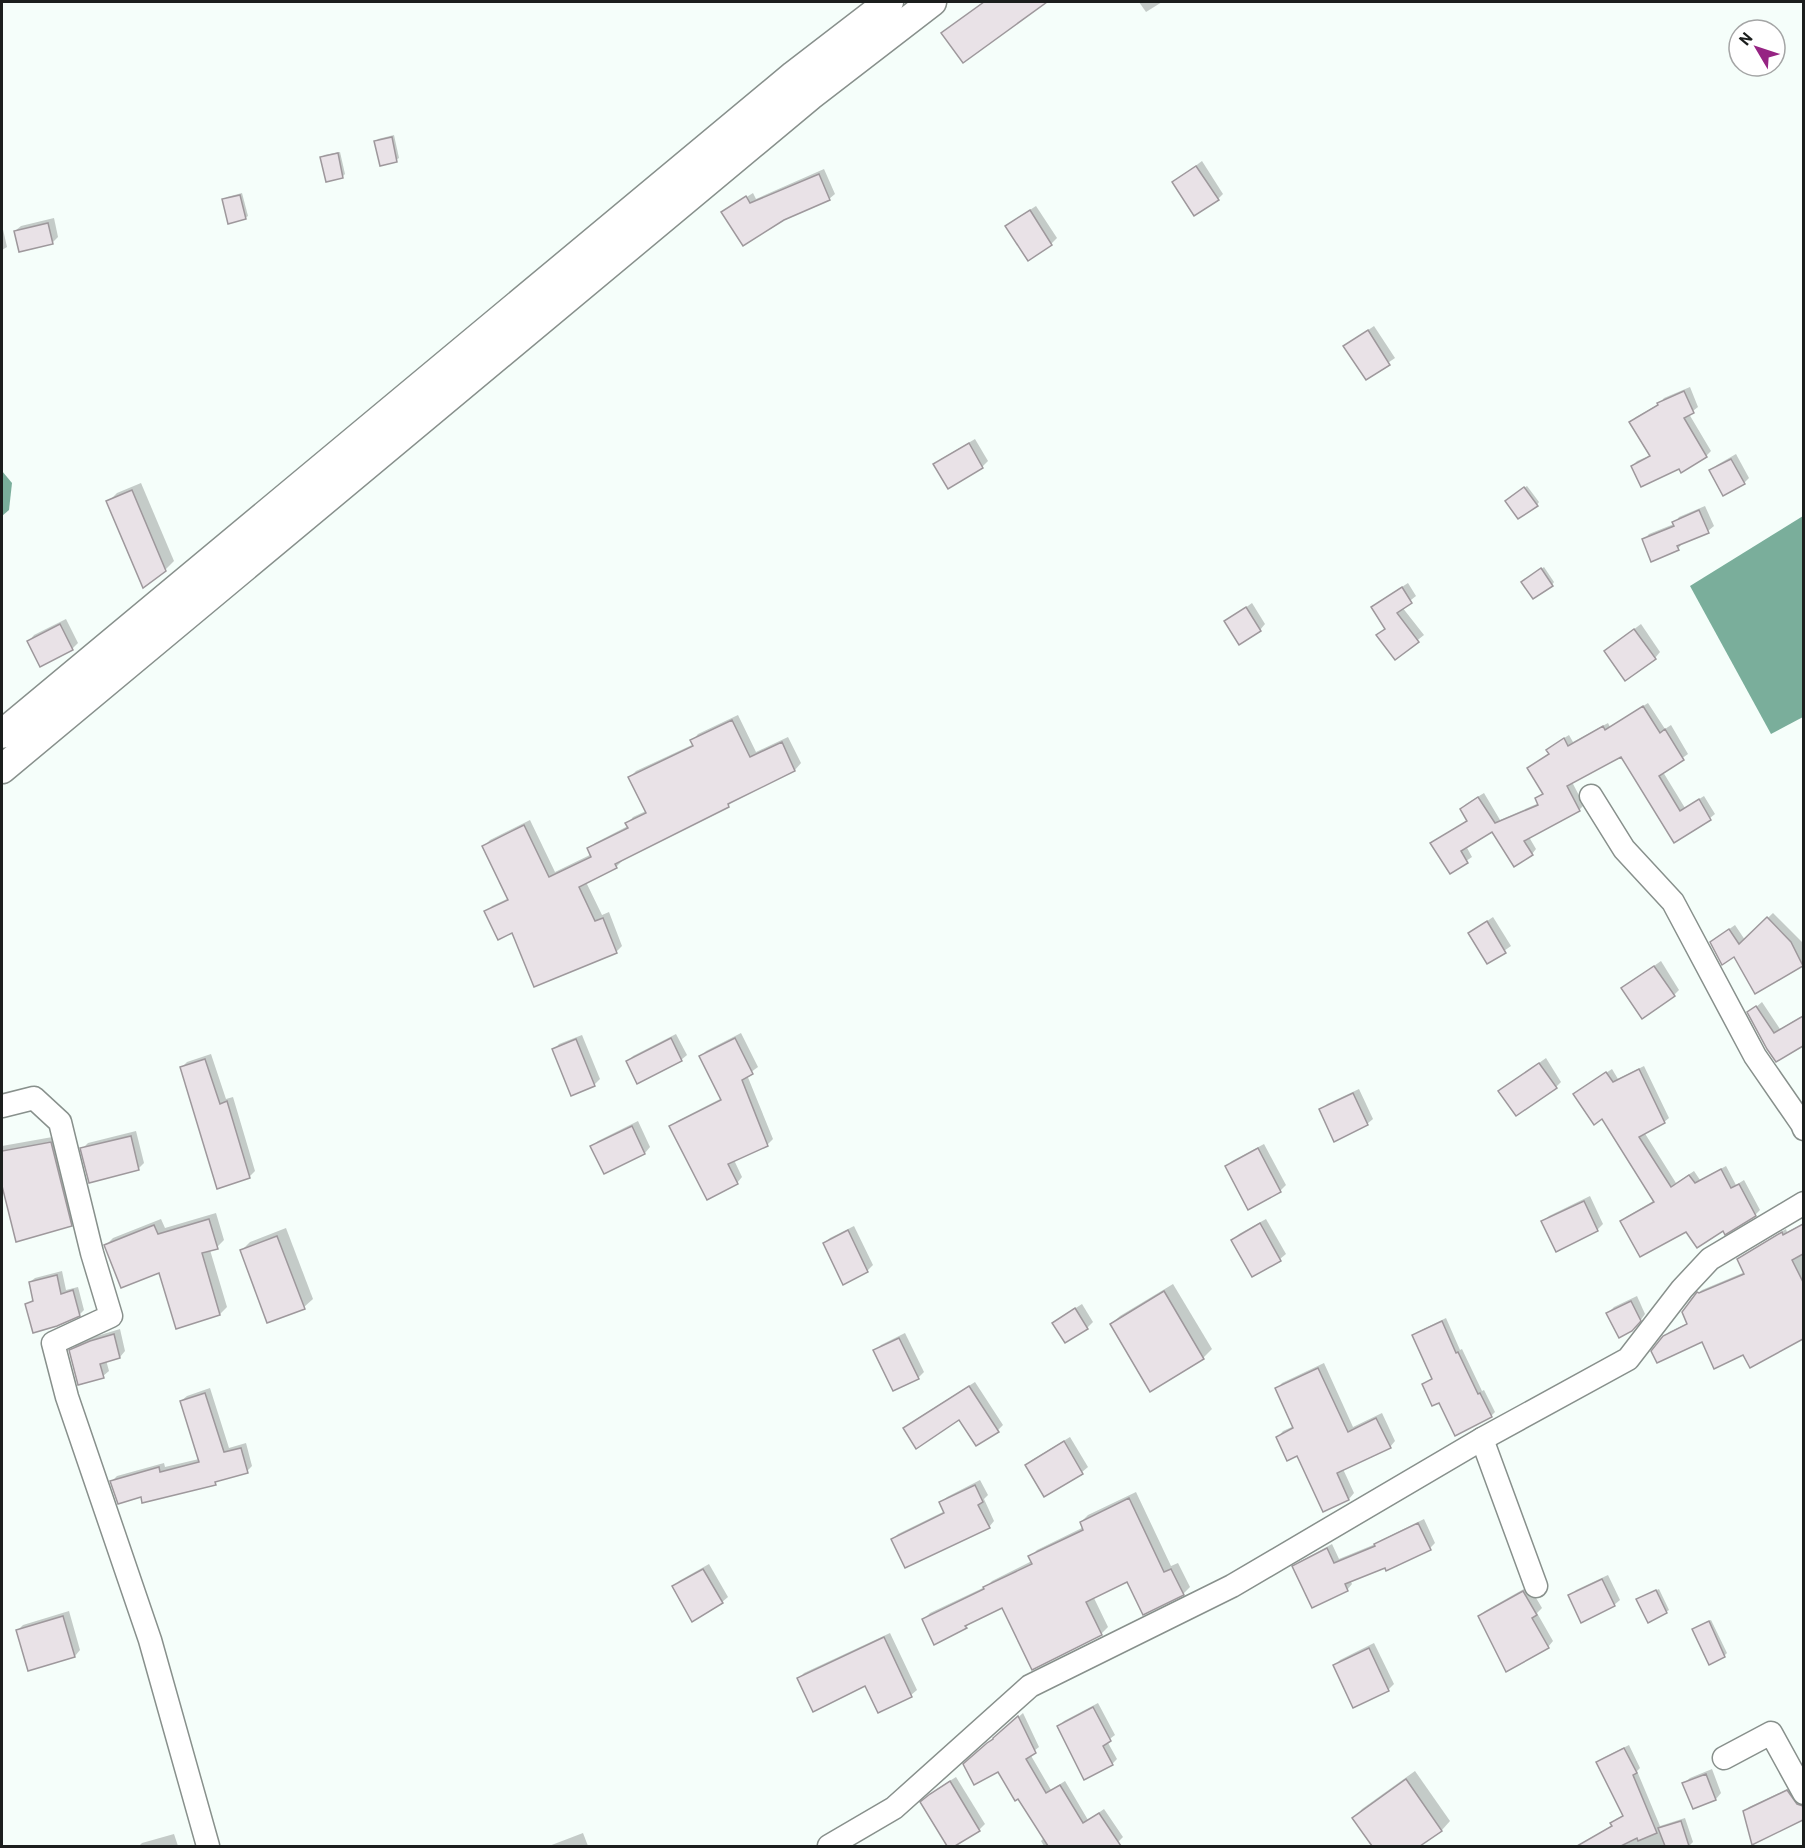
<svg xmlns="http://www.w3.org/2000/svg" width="1805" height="1848" viewBox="0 0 1805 1848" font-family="Barlow,sans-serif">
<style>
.water{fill:#7aae9b}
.shadow{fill:#0003}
.building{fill:#e9e2e7;stroke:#9e989c;stroke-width:1.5}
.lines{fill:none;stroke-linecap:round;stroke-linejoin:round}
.minor-casing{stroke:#88908c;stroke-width:25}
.major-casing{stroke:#88908c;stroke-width:31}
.minor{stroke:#fff;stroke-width:22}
.major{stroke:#fff;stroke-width:28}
</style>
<rect width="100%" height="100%" fill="#f5fefa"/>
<g class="water">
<polygon points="2,471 12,483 9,510 2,516"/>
<polygon points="1803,516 1803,717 1771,734 1690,586"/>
</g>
<g class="shadow">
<polygon points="984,2 1044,2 963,61 950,27"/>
<polygon points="1139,2 1162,2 1146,12"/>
<polygon points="394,135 399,158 396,160 376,142 378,139"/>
<polygon points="340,152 345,174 342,177 322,158 324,155"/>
<polygon points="1202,161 1223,194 1218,199 1174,182"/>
<polygon points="824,169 835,194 829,199 723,212 753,193 756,199"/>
<polygon points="242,193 248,216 245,218 224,199 227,197"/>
<polygon points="1036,206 1057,238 1051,244 1013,221"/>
<polygon points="54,218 58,237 52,243 15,231 21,226"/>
<polygon points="2,225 7,247 2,250"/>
<polygon points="1374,326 1395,358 1366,378 1345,346"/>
<polygon points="1690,387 1698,407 1689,414 1711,451 1706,456 1679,467 1632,466 1637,461 1651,455 1631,422 1636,417 1659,404 1664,398"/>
<polygon points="975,439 988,461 982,467 935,465 941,459"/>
<polygon points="1736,454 1749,478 1744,483 1711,471 1717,465"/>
<polygon points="141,483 174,561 165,570 108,502 117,493"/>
<polygon points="1527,486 1539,502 1537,505 1509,498"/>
<polygon points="1705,506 1714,526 1708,531 1683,542 1678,549 1644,540 1649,534 1674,524 1679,517"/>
<polygon points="1544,567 1554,582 1552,585 1526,580"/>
<polygon points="1408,583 1416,596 1402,607 1424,635 1395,658 1386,628 1373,607 1379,602"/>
<polygon points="1252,603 1265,624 1260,630 1226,622"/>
<polygon points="66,619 78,643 72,649 29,641 34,635"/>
<polygon points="1641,624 1660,652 1655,658 1605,651"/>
<polygon points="1648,703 1665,729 1671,725 1688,754 1663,772 1685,808 1704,796 1715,814 1710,818 1675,841 1622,755 1572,782 1584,805 1579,810 1529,837 1536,849 1532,854 1493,829 1466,846 1472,857 1450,872 1432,843 1437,839 1468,820 1462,809 1466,804 1484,793 1500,820 1539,803 1537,799 1544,793 1529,768 1550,753 1548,750 1553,745 1569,735 1573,742 1608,723 1610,727"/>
<polygon points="738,715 756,752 788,737 801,763 795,770 734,799 728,806 621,859 622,861 616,867 586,882 602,915 609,912 622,946 616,952 513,931 486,912 492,906 509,898 484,846 490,840 530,820 555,872 592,854 589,849 595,843 628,826 627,824 633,817 646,811 630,777 636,771 694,744 692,741 698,734"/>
<polygon points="1773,913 1804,944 1804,964 1756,992 1735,955 1711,942 1735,925 1745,940"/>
<polygon points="1493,917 1511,946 1488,962 1470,933"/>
<polygon points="1661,961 1679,990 1674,995 1623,988"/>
<polygon points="1762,1002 1780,1029 1804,1015 1804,1045 1776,1060 1749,1013"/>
<polygon points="741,1033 758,1067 747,1075 773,1139 767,1145 734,1160 742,1177 737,1183 671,1126 677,1121 722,1098 701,1056 706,1051"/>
<polygon points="676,1034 687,1055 681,1060 628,1061 633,1056"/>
<polygon points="582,1035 600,1079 594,1085 554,1050 559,1044"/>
<polygon points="211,1054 226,1099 233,1097 255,1171 249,1177 181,1068 187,1062"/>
<polygon points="1546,1058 1561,1082 1556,1087 1500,1091"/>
<polygon points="1644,1066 1669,1118 1664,1122 1644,1132 1676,1183 1694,1171 1700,1180 1726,1166 1736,1185 1744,1180 1760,1210 1755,1215 1723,1229 1686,1230 1622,1221 1626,1217 1655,1200 1603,1117 1580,1090 1612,1069 1618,1079"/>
<polygon points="1359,1089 1373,1119 1367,1124 1321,1110 1327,1104"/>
<polygon points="638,1121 650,1147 645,1153 605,1172 592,1146 598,1141"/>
<polygon points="136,1131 144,1163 138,1169 82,1149 88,1143"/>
<polygon points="58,1136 78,1217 71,1225 5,1192 2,1193 2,1146"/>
<polygon points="1264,1144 1286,1185 1280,1191 1249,1208 1227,1166 1232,1161"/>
<polygon points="1590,1196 1603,1224 1598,1229 1556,1250 1543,1221 1549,1216"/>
<polygon points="216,1213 224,1240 217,1247 210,1250 227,1307 220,1314 160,1271 106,1245 113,1238 161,1219 165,1228"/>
<polygon points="1266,1219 1286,1254 1280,1259 1252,1275 1233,1240 1239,1234"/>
<polygon points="1804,1223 1804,1337 1751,1366 1744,1353 1702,1340 1664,1337 1669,1332 1688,1323 1698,1293 1702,1290 1745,1272 1739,1259 1743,1255 1786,1229 1787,1232"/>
<polygon points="854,1226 873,1265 867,1271 824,1243 830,1238"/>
<polygon points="286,1228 313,1299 304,1307 241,1251 250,1242"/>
<polygon points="62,1271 66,1290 78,1287 84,1310 79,1315 27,1304 34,1299 30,1282 35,1278"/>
<polygon points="1173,1284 1212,1349 1203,1358 1111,1324 1120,1316"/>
<polygon points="1637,1296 1645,1314 1638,1324 1608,1313 1614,1307"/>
<polygon points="1082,1304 1093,1322 1087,1328 1066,1341 1054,1323 1060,1318"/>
<polygon points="1446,1318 1460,1350 1462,1349 1482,1391 1484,1390 1495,1412 1491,1416 1439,1401 1424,1385 1433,1378 1414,1336 1417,1332"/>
<polygon points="120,1329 125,1351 120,1357 106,1360 109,1371 103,1376 71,1351 76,1345 97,1336"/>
<polygon points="905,1333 924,1372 918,1378 875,1351 881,1345"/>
<polygon points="1324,1363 1353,1427 1382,1413 1395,1441 1390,1447 1343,1469 1354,1493 1349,1499 1324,1510 1298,1454 1278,1437 1283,1431 1294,1426 1277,1389 1282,1383"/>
<polygon points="975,1382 1003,1425 998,1430 960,1418 905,1428 910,1423"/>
<polygon points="210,1388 229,1448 246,1443 252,1466 247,1471 220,1479 215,1483 142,1496 112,1481 117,1476 164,1463 165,1467 199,1459 181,1401 187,1396"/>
<polygon points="1070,1437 1088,1467 1082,1472 1045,1495 1026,1465 1032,1460"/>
<polygon points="980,1480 988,1495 984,1499 994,1521 989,1527 893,1539 898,1534 945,1511 941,1502 947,1497"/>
<polygon points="1136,1492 1171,1566 1178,1563 1190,1587 1183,1594 1127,1580 1093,1596 1108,1627 1101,1634 1003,1606 971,1621 966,1627 923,1620 930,1613 987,1586 992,1581 1032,1561 1030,1557 1037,1550 1084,1527 1081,1522 1088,1515"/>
<polygon points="1424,1519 1435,1543 1430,1548 1350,1580 1352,1584 1347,1590 1294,1567 1299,1562 1332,1544 1339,1559 1378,1543 1381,1540"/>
<polygon points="709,1564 728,1597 722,1602 674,1587 679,1581"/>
<polygon points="1608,1575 1620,1600 1614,1605 1570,1596 1576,1590"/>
<polygon points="1529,1586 1542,1608 1537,1613 1553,1641 1548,1647 1479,1616 1485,1611"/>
<polygon points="1659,1589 1669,1610 1666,1612 1641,1597"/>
<polygon points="69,1611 80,1650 75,1656 29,1670 17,1631 23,1625"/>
<polygon points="1711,1620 1727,1653 1724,1656 1696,1627"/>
<polygon points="890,1633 917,1690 911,1695 879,1711 866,1684 799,1678 804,1673"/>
<polygon points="1374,1643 1394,1684 1388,1690 1354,1706 1335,1665 1340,1660"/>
<polygon points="1098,1703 1115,1735 1107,1741 1117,1759 1112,1764 1059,1726 1064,1721"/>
<polygon points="1023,1713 1039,1747 1030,1754 1051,1790 1065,1781 1088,1820 1104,1809 1123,1837 1118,1842 1111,1846 1044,1846 1041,1841 1044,1838 998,1770 965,1764"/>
<polygon points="1629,1745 1640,1768 1637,1771 1660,1826 1685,1818 1693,1842 1689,1846 1586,1846 1584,1844 1589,1839 1613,1825 1612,1823 1616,1819 1624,1815 1598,1762 1603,1758"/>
<polygon points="1712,1769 1721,1793 1716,1799 1693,1807 1684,1783 1690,1778"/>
<polygon points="1415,1771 1450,1821 1442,1830 1418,1846 1374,1846 1354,1818 1362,1809"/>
<polygon points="956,1777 985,1824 979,1830 952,1846 949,1846 922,1803 937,1789"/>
<polygon points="1792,1787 1804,1801 1804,1818 1753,1843 1745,1812 1749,1807"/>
<polygon points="583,1833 588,1846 549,1846"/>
<polygon points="174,1834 178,1846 139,1846 142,1843"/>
</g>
<g class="building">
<polygon points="984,2 1047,2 963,63 941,33"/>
<polygon points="392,137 397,162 380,166 374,141"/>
<polygon points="338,153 343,178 326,182 320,157"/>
<polygon points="1196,166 1219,200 1194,216 1172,182"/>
<polygon points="819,174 830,200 784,220 743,246 721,212 746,196 750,203"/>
<polygon points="240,195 246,219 228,224 222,199"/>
<polygon points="1030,210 1052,245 1028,261 1005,226"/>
<polygon points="48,223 53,244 19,252 14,231"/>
<polygon points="1368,330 1390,365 1366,380 1343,346"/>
<polygon points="1684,391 1694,413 1684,418 1707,457 1681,473 1679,469 1641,487 1631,466 1650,456 1629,422 1658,405 1657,403"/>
<polygon points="969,443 983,468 948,489 933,464"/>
<polygon points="1731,459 1745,484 1723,496 1709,470"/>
<polygon points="1524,487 1538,506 1518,519 1505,501"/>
<polygon points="132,490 166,571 143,588 106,501"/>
<polygon points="1699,510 1709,533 1677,546 1679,550 1651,562 1642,539 1674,526 1672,522"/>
<polygon points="1541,568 1553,586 1533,599 1521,582"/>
<polygon points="1402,587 1412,603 1397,613 1419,642 1395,660 1376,635 1385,629 1371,607"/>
<polygon points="1246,607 1261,631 1239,645 1224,621"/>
<polygon points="60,624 73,650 40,667 27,641"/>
<polygon points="1634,629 1656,659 1625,681 1604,651"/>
<polygon points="1643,706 1660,733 1665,729 1684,760 1659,776 1680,811 1699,799 1711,820 1674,843 1621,757 1567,786 1580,811 1524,841 1533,855 1514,867 1492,832 1461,851 1468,863 1450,874 1430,843 1467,821 1460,809 1478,797 1495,823 1538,805 1535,798 1543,794 1527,768 1549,754 1546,750 1564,738 1568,746 1603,726 1605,730"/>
<polygon points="732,720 750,757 782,742 795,771 728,804 729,807 615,864 617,868 579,887 595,921 603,918 617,953 534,987 512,933 498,940 484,911 508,900 482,846 524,825 549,877 591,857 587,848 628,828 625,823 646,813 628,777 693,746 690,740"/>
<polygon points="1767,917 1791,942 1803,966 1755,994 1734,957 1722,965 1710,942 1729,929 1739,944"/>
<polygon points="1487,921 1506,953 1487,964 1468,933"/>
<polygon points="1654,966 1675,996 1642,1019 1621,988"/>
<polygon points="1756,1006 1774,1033 1803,1016 1803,1046 1776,1062 1767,1049 1747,1012"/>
<polygon points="671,1038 682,1061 637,1084 626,1061"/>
<polygon points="735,1038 753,1074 742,1080 768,1146 728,1164 738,1184 707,1200 669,1126 721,1100 699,1056"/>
<polygon points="576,1039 595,1086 571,1096 552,1049"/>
<polygon points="205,1059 220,1104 227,1101 250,1178 217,1189 180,1067"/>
<polygon points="1539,1063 1557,1088 1516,1116 1498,1091"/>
<polygon points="1639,1069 1665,1123 1639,1137 1671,1187 1689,1175 1695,1183 1721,1169 1731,1188 1739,1184 1756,1216 1725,1235 1723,1231 1697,1248 1686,1232 1640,1257 1620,1221 1654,1202 1602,1119 1594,1125 1573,1094 1606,1072 1613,1082"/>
<polygon points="1353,1093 1368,1125 1334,1142 1319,1109"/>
<polygon points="632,1126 645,1154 604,1174 590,1146"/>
<polygon points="131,1136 139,1170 89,1183 80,1148"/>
<polygon points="51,1142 72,1226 16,1242 2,1186 2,1151"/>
<polygon points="1258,1148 1281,1192 1248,1210 1225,1166"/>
<polygon points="1584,1201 1598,1231 1556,1252 1541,1221"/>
<polygon points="209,1219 218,1249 202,1253 220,1315 176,1329 159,1273 121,1288 104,1245 154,1225 158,1234"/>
<polygon points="1260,1223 1281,1261 1252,1277 1231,1240"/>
<polygon points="1803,1224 1803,1254 1792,1260 1803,1282 1803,1339 1750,1368 1743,1355 1714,1369 1702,1342 1657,1363 1651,1351 1663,1336 1687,1324 1682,1312 1697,1292 1699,1293 1744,1274 1737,1259 1782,1232 1783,1235"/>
<polygon points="848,1230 868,1272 843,1285 823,1243"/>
<polygon points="277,1236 305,1309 267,1323 240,1250"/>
<polygon points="57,1275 61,1294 73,1290 80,1316 57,1326 33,1333 25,1304 33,1301 29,1282"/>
<polygon points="1164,1291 1204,1359 1150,1392 1110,1324"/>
<polygon points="1631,1301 1641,1321 1632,1331 1619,1338 1606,1313"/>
<polygon points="1075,1308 1088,1329 1065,1343 1052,1323"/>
<polygon points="1442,1321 1456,1353 1458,1352 1478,1394 1480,1393 1492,1417 1455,1436 1439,1403 1432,1406 1422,1384 1432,1379 1412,1335"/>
<polygon points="114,1334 120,1358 100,1364 104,1378 78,1385 69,1350 90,1341"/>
<polygon points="899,1338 919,1379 893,1391 873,1350"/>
<polygon points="1318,1368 1348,1432 1376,1418 1391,1448 1337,1473 1349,1500 1323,1512 1297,1456 1287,1461 1276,1437 1293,1428 1275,1388"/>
<polygon points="969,1386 999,1432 976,1446 959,1420 916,1449 903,1428"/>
<polygon points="205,1393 224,1452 241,1448 248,1473 215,1482 216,1485 142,1503 141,1497 118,1504 110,1481 159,1467 160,1472 199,1462 180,1401"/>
<polygon points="1064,1441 1083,1474 1044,1497 1025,1465"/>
<polygon points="975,1485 983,1502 978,1505 990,1528 905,1568 891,1539 944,1513 939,1502"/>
<polygon points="1129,1498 1164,1572 1171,1569 1184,1595 1143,1615 1127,1582 1086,1602 1102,1635 1032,1670 1002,1608 965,1626 967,1628 934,1645 922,1619 984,1589 983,1587 1032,1564 1028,1556 1083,1530 1080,1522"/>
<polygon points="1418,1523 1431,1550 1386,1571 1385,1568 1345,1584 1348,1591 1312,1608 1292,1566 1327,1548 1334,1563 1375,1546 1374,1544"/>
<polygon points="703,1569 723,1603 692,1622 672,1586"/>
<polygon points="1602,1579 1615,1606 1581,1623 1568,1595"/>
<polygon points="1656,1590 1667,1613 1648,1623 1636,1599"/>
<polygon points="1523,1591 1537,1615 1532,1618 1549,1648 1506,1672 1478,1616"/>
<polygon points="63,1616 75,1657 28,1671 16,1630"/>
<polygon points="1709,1621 1725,1657 1709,1665 1692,1629"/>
<polygon points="884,1637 912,1697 878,1713 865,1686 813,1712 797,1678"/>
<polygon points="1369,1648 1389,1691 1353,1708 1333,1665"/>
<polygon points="1093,1707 1111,1741 1103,1746 1113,1765 1084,1780 1057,1726"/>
<polygon points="1018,1716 1036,1753 1026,1759 1046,1793 1060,1785 1083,1823 1099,1813 1121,1846 1048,1846 1018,1799 1015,1801 998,1772 974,1785 963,1764 987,1743 993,1739 993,1738"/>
<polygon points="1624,1748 1637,1773 1633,1775 1657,1833 1638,1841 1637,1838 1621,1846 1577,1846 1612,1826 1610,1823 1623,1816 1596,1762"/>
<polygon points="1706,1774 1716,1800 1693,1809 1682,1783"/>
<polygon points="1406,1779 1442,1831 1420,1846 1372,1846 1352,1818"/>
<polygon points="950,1781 980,1831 955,1846 947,1846 920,1802 930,1794"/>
<polygon points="1787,1790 1797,1804 1803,1806 1803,1820 1752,1845 1743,1811"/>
<polygon points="1681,1821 1689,1846 1665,1846 1658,1828"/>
</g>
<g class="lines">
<defs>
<g id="minor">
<polyline points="1591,796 1624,849 1673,902 1755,1056 1802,1124 1804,1129"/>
<polyline points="2,1106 34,1098 60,1122 92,1253 111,1316 53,1343 67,1397 150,1640 208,1846"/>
<polyline points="1482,1439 1536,1586"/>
<polyline points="1724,1758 1771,1733 1804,1793"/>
<polyline points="829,1846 894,1808 1030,1686 1232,1586 1482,1439 1628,1359 1682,1289 1710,1259 1804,1203"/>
</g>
<g id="major">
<polyline points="2,734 794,75 889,2"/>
<polyline points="2,769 810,96 932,2"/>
</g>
</defs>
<use href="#minor" class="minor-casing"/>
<use href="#major" class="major-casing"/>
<use href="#minor" class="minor"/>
<use href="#major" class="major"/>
</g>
<rect width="1805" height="1848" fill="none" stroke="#1b1e1d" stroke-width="6"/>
<g transform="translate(1757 48) rotate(309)"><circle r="28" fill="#ffffff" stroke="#a4a5a5" stroke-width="1.5"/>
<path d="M0-4.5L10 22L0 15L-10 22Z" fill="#962483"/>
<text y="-9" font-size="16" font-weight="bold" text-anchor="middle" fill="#1b1e1d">N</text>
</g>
</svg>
